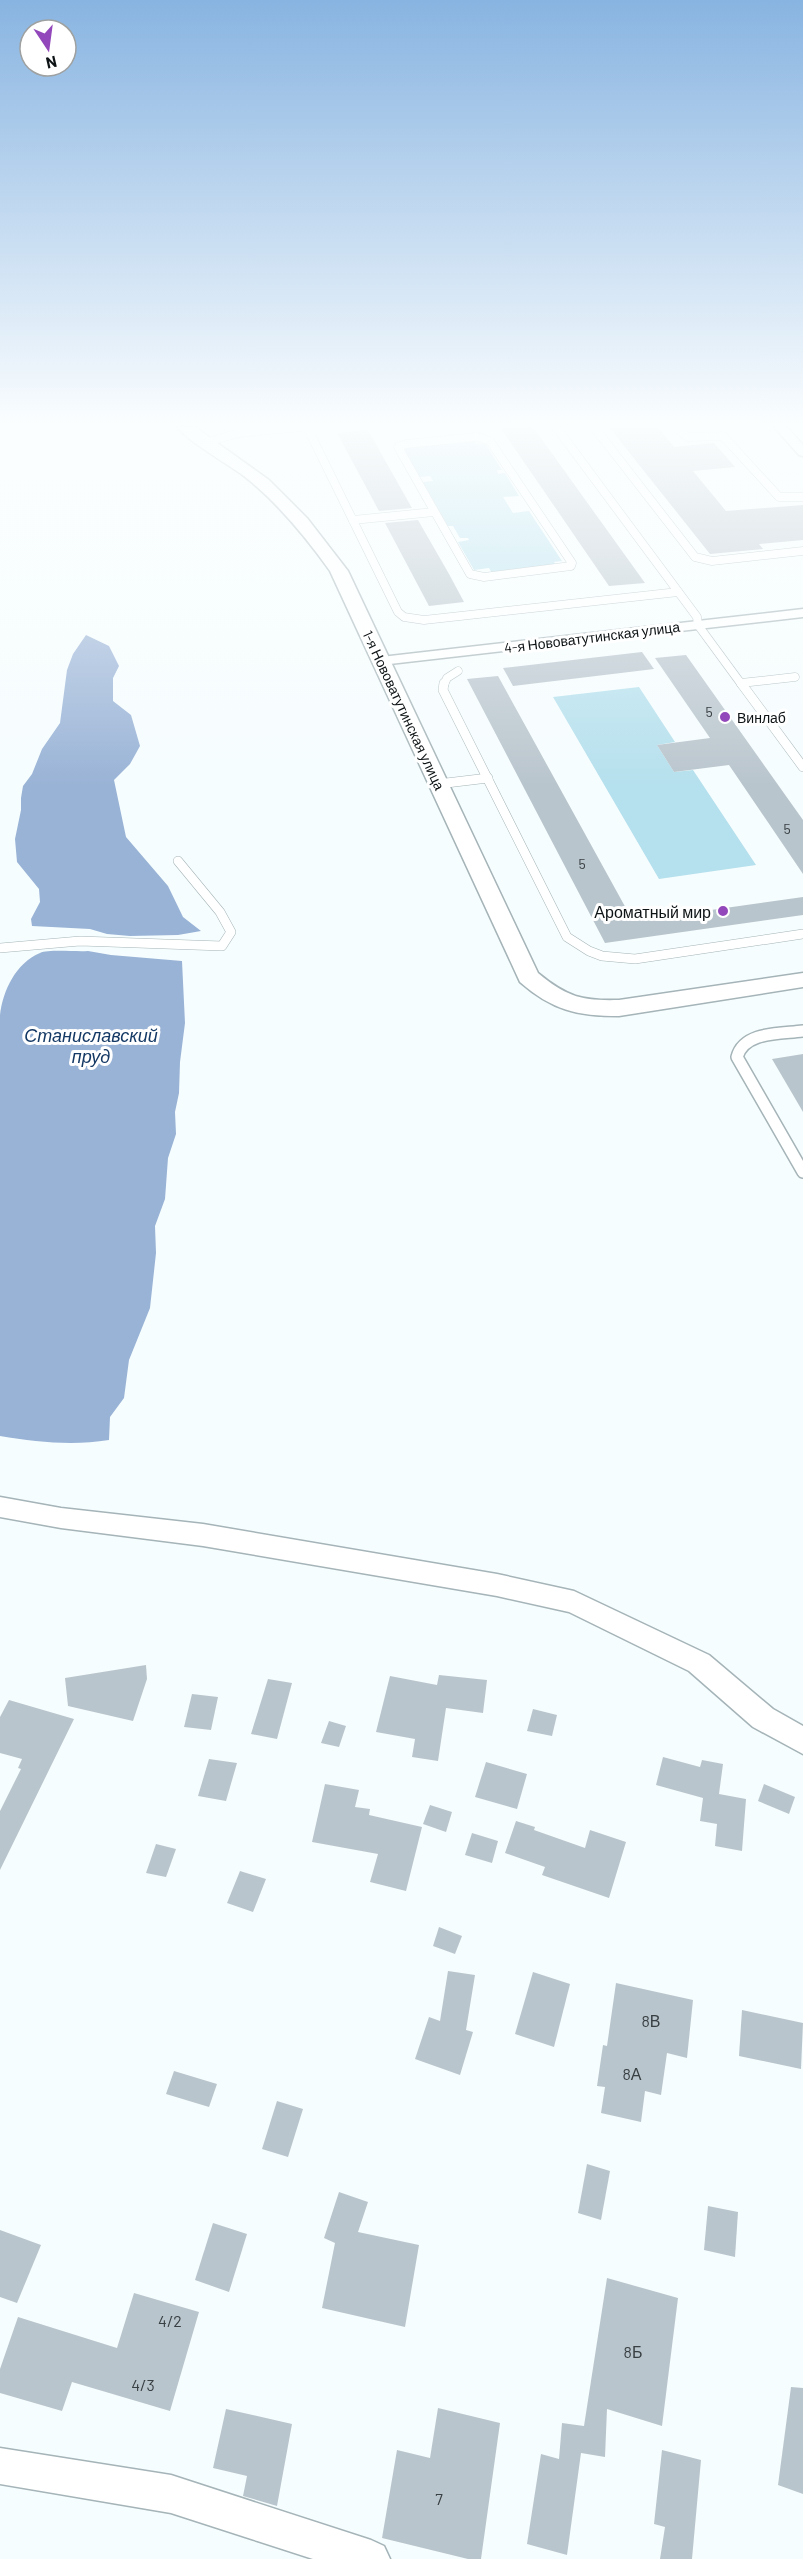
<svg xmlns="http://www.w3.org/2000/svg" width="803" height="2559" viewBox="0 0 803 2559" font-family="Barlow,sans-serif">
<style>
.green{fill:#b5e0ed}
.water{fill:#99b3d6}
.building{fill:#b9c5cd}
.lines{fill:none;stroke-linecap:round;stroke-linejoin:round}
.service-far2-casing{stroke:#a5b4b8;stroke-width:9}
.service-far1-casing{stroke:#a5b4b8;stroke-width:10}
.service-casing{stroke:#a5b4b8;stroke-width:14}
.minor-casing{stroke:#a5b4b8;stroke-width:3}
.tertiary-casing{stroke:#a5b4b8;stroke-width:3}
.service-far2{stroke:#fff;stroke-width:8}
.service-far1{stroke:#fff;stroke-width:9}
.service{stroke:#fff;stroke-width:11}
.minor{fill:#fff;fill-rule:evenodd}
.tertiary{fill:#fff;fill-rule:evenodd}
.poi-dot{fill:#9248ba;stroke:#fff;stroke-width:2}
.labels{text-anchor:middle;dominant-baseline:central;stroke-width:6;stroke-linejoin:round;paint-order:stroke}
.far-street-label{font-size:14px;fill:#0e1315;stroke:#fff}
.number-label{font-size:14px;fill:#394043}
.far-poi-label{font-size:14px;fill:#0e1315;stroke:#fff;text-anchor:start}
.poi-label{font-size:16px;fill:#0e1315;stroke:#fff;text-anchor:end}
.near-number-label{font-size:16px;fill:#394043}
.water-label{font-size:18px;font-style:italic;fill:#143965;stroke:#fff}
</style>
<rect width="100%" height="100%" fill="#f6fdfe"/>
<g class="green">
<polygon points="474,441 476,444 485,443 502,470 497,470 498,474 505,473 519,496 503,497 513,513 529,511 562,561 554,562 556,566 492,573 489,568 474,570 458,542 469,540 468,538 460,538 453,526 448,526 423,482 433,481 430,476 420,477 403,448"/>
<polygon points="639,687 675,742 657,745 674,772 693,770 756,865 659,879 553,697"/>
</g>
<g class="water">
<polygon points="86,635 109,646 119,666 113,678 113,701 131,715 140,746 130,764 114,780 126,837 168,886 183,917 201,931 178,935 130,936 107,934 90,929 32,926 31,919 40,902 39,889 17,862 15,839 21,810 21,798 23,786 32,774 42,749 60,723 67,670 73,654"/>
<path d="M 88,951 L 111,955 L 182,961 L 185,1023 L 180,1062 L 179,1093 L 175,1112 L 176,1134 L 168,1158 L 165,1199 L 155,1226 L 156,1253 L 150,1308 L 129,1360 L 124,1398 L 110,1417 L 109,1440 C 72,1446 37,1442 0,1436 L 0,1015 C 3,990 16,963 40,953 C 49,949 76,952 88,951 Z"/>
</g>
<g class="building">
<polygon points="500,427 533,427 645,583 609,586"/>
<polygon points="609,427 658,427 674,447 714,443 735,467 693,471 726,511 803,505 803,540 759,544 763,549 710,554"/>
<polygon points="368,430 391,471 412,508 379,511 337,433"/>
<polygon points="418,520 449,574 464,602 429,606 385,523"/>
<polygon points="642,652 654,669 513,686 503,668"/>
<polygon points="686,655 803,820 803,874 729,765 674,772 657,745 710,738 655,658"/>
<polygon points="498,676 633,921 803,897 803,915 605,943 467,679"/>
<polygon points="803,1054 803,1112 772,1059"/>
<polygon points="146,1665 147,1679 133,1721 68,1706 65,1678"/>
<polygon points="439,1675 487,1680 483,1713 446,1708 438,1761 412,1757 415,1739 376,1732 390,1676 437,1685"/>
<polygon points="268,1679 292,1683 277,1739 251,1734"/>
<polygon points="192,1694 218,1697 211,1730 184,1727"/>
<polygon points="9,1700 74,1719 0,1870 0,1811 21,1769 18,1768 22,1759 0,1753 0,1717"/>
<polygon points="533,1709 557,1715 552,1736 527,1731"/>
<polygon points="329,1721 346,1726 339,1747 321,1743"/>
<polygon points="663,1757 700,1767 702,1760 723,1764 719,1794 746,1799 742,1851 715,1846 717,1824 700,1821 703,1798 656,1785"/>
<polygon points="209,1759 237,1763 226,1801 198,1796"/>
<polygon points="486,1762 527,1774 517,1809 475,1797"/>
<polygon points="325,1784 359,1790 355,1807 370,1809 369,1815 422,1827 406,1891 370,1882 378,1854 312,1842"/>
<polygon points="764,1784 795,1797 789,1814 758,1801"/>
<polygon points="430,1805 452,1812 446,1832 423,1824"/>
<polygon points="516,1821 535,1827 534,1830 585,1848 590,1830 626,1842 609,1898 542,1875 545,1867 505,1853"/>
<polygon points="472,1833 498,1841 492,1863 465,1855"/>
<polygon points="156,1844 176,1849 166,1877 146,1873"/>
<polygon points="240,1871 266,1879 253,1912 227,1903"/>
<polygon points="439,1927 462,1936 455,1954 433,1946"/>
<polygon points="448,1971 475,1975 466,2030 473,2032 460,2075 415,2059 429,2017 440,2021"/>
<polygon points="533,1972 570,1984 554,2047 515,2034"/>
<polygon points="616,1983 693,2000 687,2058 667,2053 661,2095 645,2091 641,2122 601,2113 605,2087 597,2086 603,2045 607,2046"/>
<polygon points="742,2010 803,2023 801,2069 739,2056"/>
<polygon points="174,2071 217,2084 209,2107 166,2094"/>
<polygon points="277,2101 303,2109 288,2157 262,2149"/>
<polygon points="587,2164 610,2171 601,2220 578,2213"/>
<polygon points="339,2192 368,2202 358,2232 419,2245 405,2327 322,2308 335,2243 324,2238"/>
<polygon points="708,2206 738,2212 735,2257 704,2250"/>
<polygon points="213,2223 247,2234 229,2292 195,2280"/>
<polygon points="0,2230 41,2245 17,2303 0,2297"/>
<polygon points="607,2278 678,2298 662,2426 607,2409 605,2457 581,2453 567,2555 527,2544 541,2454 559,2459 562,2423 584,2426"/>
<polygon points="134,2293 199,2312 170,2411 72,2382 62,2411 0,2393 0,2369 18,2317 117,2348"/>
<polygon points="791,2387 803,2388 803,2494 778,2485"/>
<polygon points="438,2408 500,2423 481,2559 468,2559 382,2538 397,2450 430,2458"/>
<polygon points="226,2409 292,2424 277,2506 243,2496 247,2476 213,2468"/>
<polygon points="662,2450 701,2460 692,2559 660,2559 665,2527 654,2524"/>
</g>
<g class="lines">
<defs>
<g id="service-far2">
<polyline points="307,427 398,612 404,617 424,620 678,592"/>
<polyline points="556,427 697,617 698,625 742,685"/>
<polyline points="594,427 695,557 712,561 803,551"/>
<polyline points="675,427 688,437 723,436 779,497 803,497"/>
<polygon points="477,437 490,441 572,563 571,566 484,577 470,574 398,447 406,444"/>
<polyline points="207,442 239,433 301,427"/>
<polyline points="353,520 434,512"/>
<polyline points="741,683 795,677"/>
<polyline points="444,685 447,678 458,671"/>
</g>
<g id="service-far1">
<polyline points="444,683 443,690 567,937 589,951 602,956 635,959 803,934"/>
<polyline points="741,683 803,767"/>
<polyline points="438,784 488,778"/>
<polyline points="0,948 80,941 222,946 231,932 220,912 178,861"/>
</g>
<path id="service" d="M 803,1031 C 781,1034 744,1031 737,1057 L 803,1172"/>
<g id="minor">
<polygon points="774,427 787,427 803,445 803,456 799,455"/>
<polygon points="803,609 803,617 381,665 374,661 381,657"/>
<polygon points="0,1497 61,1508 203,1524 497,1574 574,1591 709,1655 773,1709 803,1726 803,1754 753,1727 689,1671 569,1612 497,1596 203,1546 61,1528 0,1517"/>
<polygon points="0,2448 171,2475 371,2540 384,2546 390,2559 313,2559 171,2513 0,2484"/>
</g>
<path id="tertiary" d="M 177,427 L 195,427 L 269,480 L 307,518 L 348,571 L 538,973 C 567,997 582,1001 619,1000 L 803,973 L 803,987 L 619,1016 C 577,1016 552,1010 520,982 L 330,571 C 305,536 278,503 244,476 C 226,463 189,442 177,427 Z"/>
</defs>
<use href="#service-far2" class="service-far2-casing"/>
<use href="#service-far1" class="service-far1-casing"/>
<use href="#service" class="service-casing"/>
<use href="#minor" class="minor-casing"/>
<use href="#tertiary" class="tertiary-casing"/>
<use href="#service-far2" class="service-far2"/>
<use href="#service-far1" class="service-far1"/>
<use href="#service" class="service"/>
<use href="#minor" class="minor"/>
<use href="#tertiary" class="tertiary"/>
</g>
<linearGradient id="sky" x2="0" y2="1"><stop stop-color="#88b4e1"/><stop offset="0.54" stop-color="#fbfeff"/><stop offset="1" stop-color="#fbfeff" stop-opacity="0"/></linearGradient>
<rect width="803" height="786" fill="url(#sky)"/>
<g class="poi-dot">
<circle cx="725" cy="717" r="6"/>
<circle cx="723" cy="911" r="6"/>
</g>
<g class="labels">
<g class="far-street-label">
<text transform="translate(592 637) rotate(-7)">4-я Нововатутинская улица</text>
<text transform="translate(404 710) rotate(65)">1-я Нововатутинская улица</text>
</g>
<g class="number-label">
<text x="709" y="711">5</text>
<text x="787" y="828">5</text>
<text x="582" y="863">5</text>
</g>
<g class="far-poi-label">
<text x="737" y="717">Винлаб</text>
</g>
<g class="poi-label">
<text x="711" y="911">Ароматный мир</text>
</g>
<g class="near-number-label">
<text x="651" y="2020">8В</text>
<text x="632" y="2073">8А</text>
<text x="170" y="2320">4/2</text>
<text x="633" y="2351">8Б</text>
<text x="143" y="2384">4/3</text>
<text x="439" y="2498">7</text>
</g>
<g class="water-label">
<text x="91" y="1035">Станиславский<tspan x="91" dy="21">пруд</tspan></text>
</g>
</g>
<g transform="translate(48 48) rotate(167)"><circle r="28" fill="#ffffff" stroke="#9fa1a1" stroke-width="1.5"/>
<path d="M0-4.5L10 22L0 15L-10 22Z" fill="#9248ba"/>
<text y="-9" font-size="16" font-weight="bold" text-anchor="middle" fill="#0e1315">N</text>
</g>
</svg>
